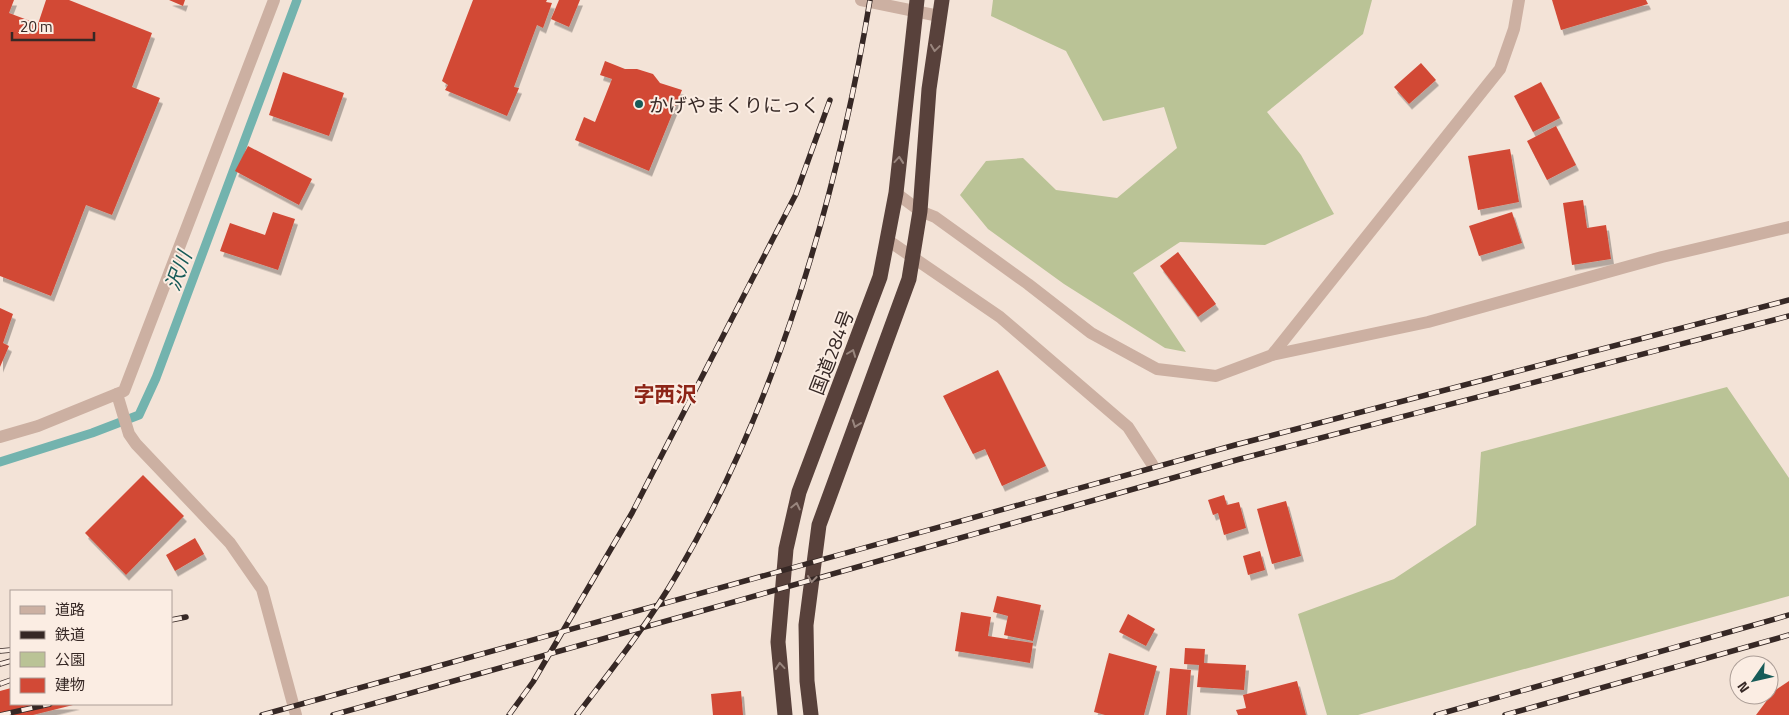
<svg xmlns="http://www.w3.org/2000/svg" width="1789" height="715" viewBox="0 0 1789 715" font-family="'Titillium Web','Noto Sans JP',sans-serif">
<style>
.green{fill:#bac396}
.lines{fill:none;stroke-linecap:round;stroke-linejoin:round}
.stream{stroke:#73b3ae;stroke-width:9}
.building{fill:#d24936;filter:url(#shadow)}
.minor{stroke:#ccb0a2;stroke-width:12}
.highway{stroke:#58413b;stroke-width:15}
.rail-casing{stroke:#362825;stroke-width:5.5}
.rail{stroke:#fbede3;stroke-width:4;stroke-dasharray:11;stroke-linecap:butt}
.oneway{stroke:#99867e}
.poi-dot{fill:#175b58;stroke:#fbede3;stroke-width:2}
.labels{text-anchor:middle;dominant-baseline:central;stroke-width:4;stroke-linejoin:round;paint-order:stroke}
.poi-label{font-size:19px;fill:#362825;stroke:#fbede3;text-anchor:start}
.street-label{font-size:19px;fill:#362825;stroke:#fbede3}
.water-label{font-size:20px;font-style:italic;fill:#175b58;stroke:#fbede3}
.quarter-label{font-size:21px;font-weight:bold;fill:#8d2517;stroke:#fbede3}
</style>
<defs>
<filter id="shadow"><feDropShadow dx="3" dy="5.5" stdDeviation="0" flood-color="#0004"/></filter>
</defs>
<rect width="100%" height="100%" fill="#f3e3d7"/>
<g class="green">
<polygon points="993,0 1372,0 1363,34 1267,112 1301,155 1334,214 1265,245 1180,242 1133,273 1186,352 1165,348 1064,284 988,229 960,195 986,161 1023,158 1056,190 1117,198 1177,148 1164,107 1103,121 1066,51 991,16"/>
<polygon points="1727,387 1789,478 1789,596 1358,715 1327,715 1298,614 1394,579 1476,525 1481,452"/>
</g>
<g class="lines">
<polyline class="stream" points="0,462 92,433 139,415 156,378 297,0"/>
</g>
<g class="building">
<polygon points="0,0 14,0 9,13 38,24 46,0 69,0 152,33 132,87 160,98 112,215 86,205 51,296 0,276"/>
<polygon points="169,0 185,0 183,6"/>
<polygon points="473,0 547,0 546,2 552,3 543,28 537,25 514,87 519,88 507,116 445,90 448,85 442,81"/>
<polygon points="559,0 580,0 569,27 551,19"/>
<polygon points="1552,0 1646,0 1648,4 1561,30"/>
<polygon points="605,61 625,69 637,69 653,74 660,83 682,90 649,171 575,140 584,117 595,122 612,79 600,75"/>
<polygon points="1421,63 1436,80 1409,104 1394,87"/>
<polygon points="283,72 344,93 329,136 269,115"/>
<polygon points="1541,82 1560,118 1533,132 1514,96"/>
<polygon points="1556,126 1576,165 1547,180 1527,141"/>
<polygon points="248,146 312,179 299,205 235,171"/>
<polygon points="1510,149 1519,202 1478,210 1468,156"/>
<polygon points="1583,200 1587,228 1606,225 1611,259 1572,265 1563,203"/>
<polygon points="273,212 295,219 278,270 220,251 230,223 265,235"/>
<polygon points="1512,212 1522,243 1479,256 1469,226"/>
<polygon points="1178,252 1216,304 1198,317 1160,266"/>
<polygon points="0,308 13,314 3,343 9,346 0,367"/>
<polygon points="998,370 1046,466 1002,486 985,449 973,454 943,396"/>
<polygon points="143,475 184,516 126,575 85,533"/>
<polygon points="1224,495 1227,505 1239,502 1246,528 1224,535 1218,513 1213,515 1208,500"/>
<polygon points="1286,501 1301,556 1272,564 1257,509"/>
<polygon points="195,538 204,554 175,571 166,555"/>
<polygon points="1260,551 1265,570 1248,575 1243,556"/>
<polygon points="997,596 1041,605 1033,641 1004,635 1008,616 993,612"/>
<polygon points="961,612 991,617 988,636 1033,643 1030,663 955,651"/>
<polygon points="1128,614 1155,629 1146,646 1119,632"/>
<polygon points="1185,648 1205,649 1204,663 1246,665 1244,690 1197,687 1199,665 1184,664"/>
<polygon points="1109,653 1157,666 1144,715 1105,715 1094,712"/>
<polygon points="1170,668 1191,670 1187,715 1166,715"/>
<polygon points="1297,681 1306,715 1238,715 1236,710 1246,708 1243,695"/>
<polygon points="1789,681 1789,715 1756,715 1774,691"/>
<polygon points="11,688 11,704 77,704 33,715 0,715 0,691"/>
<polygon points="741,691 743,715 713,715 711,694"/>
</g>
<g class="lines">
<g class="minor">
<polyline points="861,0 939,16"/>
<polyline points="896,193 920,211 935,217 1028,284 1091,333 1157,369 1216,376 1272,355 1500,69 1514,29 1519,0"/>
<polyline points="886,239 1000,317 1128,427 1152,464"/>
<polyline points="1272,355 1428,322 1662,257 1789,227"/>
<polyline points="117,394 129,434 136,444 230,543 262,589 296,715"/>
<polyline points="0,437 38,426 124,391 274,0"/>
</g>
<g class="highway">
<polyline points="785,715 778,642 786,549 799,492 880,277 896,193 917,0"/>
<polyline points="811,715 807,681 806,625 819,525 909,279 920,211 929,89 942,0"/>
</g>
<defs>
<g id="rail">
<polyline points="171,620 186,617"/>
<polyline points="0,651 11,650"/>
<polyline points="0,664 11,661"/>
<polyline points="0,684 11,680"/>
<polyline points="0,715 50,704"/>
<polyline points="262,715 1235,445 1789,300"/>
<polyline points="333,715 1240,459 1789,316"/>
<polyline points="509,715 533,682 632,513 796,194 830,100"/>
<path d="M 577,715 C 612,669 648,624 677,574 C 777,404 838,194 870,0"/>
<polyline points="1436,715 1789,615"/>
<polyline points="1505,715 1789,635"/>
</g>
</defs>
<use href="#rail" class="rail-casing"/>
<use href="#rail" class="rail"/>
</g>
<defs><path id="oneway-chevron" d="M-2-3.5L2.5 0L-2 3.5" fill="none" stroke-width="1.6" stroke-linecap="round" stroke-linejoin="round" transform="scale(1.25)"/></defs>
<g class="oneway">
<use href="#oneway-chevron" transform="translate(935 48) rotate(98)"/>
<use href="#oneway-chevron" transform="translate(899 160) rotate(-85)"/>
<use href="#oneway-chevron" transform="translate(852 353) rotate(-69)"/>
<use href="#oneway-chevron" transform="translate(856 424) rotate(110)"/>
<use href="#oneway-chevron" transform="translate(796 506) rotate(-77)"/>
<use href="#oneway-chevron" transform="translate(812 579) rotate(97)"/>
<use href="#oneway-chevron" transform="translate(780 666) rotate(-95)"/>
</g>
<circle class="poi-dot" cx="639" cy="104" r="5"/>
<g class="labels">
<g class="poi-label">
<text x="649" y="104">かげやまくりにっく</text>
</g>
<g class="street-label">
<text transform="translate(831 352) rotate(-69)">国道284号</text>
</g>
<g class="water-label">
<text transform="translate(178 271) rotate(-70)">沢川</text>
</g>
<g class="quarter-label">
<text x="665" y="394">字西沢</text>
</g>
</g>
<rect x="10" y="590" width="162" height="115" fill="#fbede3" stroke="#ac9e97"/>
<rect x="20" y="606" width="25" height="8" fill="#ccb0a2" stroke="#ac9e97"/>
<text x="55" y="615" font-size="15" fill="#362825">道路</text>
<rect x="20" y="631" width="25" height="8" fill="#362825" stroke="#ac9e97"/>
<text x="55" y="640" font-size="15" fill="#362825">鉄道</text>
<rect x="20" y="652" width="25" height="15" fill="#bac396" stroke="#ac9e97"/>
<text x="55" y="665" font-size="15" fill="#362825">公園</text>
<rect x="20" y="678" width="25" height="15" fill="#d24936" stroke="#ac9e97"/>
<text x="55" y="690" font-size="15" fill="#362825">建物</text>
<g transform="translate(1754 680) rotate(236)"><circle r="24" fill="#fbede3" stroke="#ac9e97"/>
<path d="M0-4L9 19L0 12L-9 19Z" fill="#175b58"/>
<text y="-8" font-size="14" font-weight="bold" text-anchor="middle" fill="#362825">N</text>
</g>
<path d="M12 32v8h82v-8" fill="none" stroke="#362825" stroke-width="2.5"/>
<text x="20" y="32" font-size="15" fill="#362825" stroke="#fbede3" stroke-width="4" paint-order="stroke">20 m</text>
</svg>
